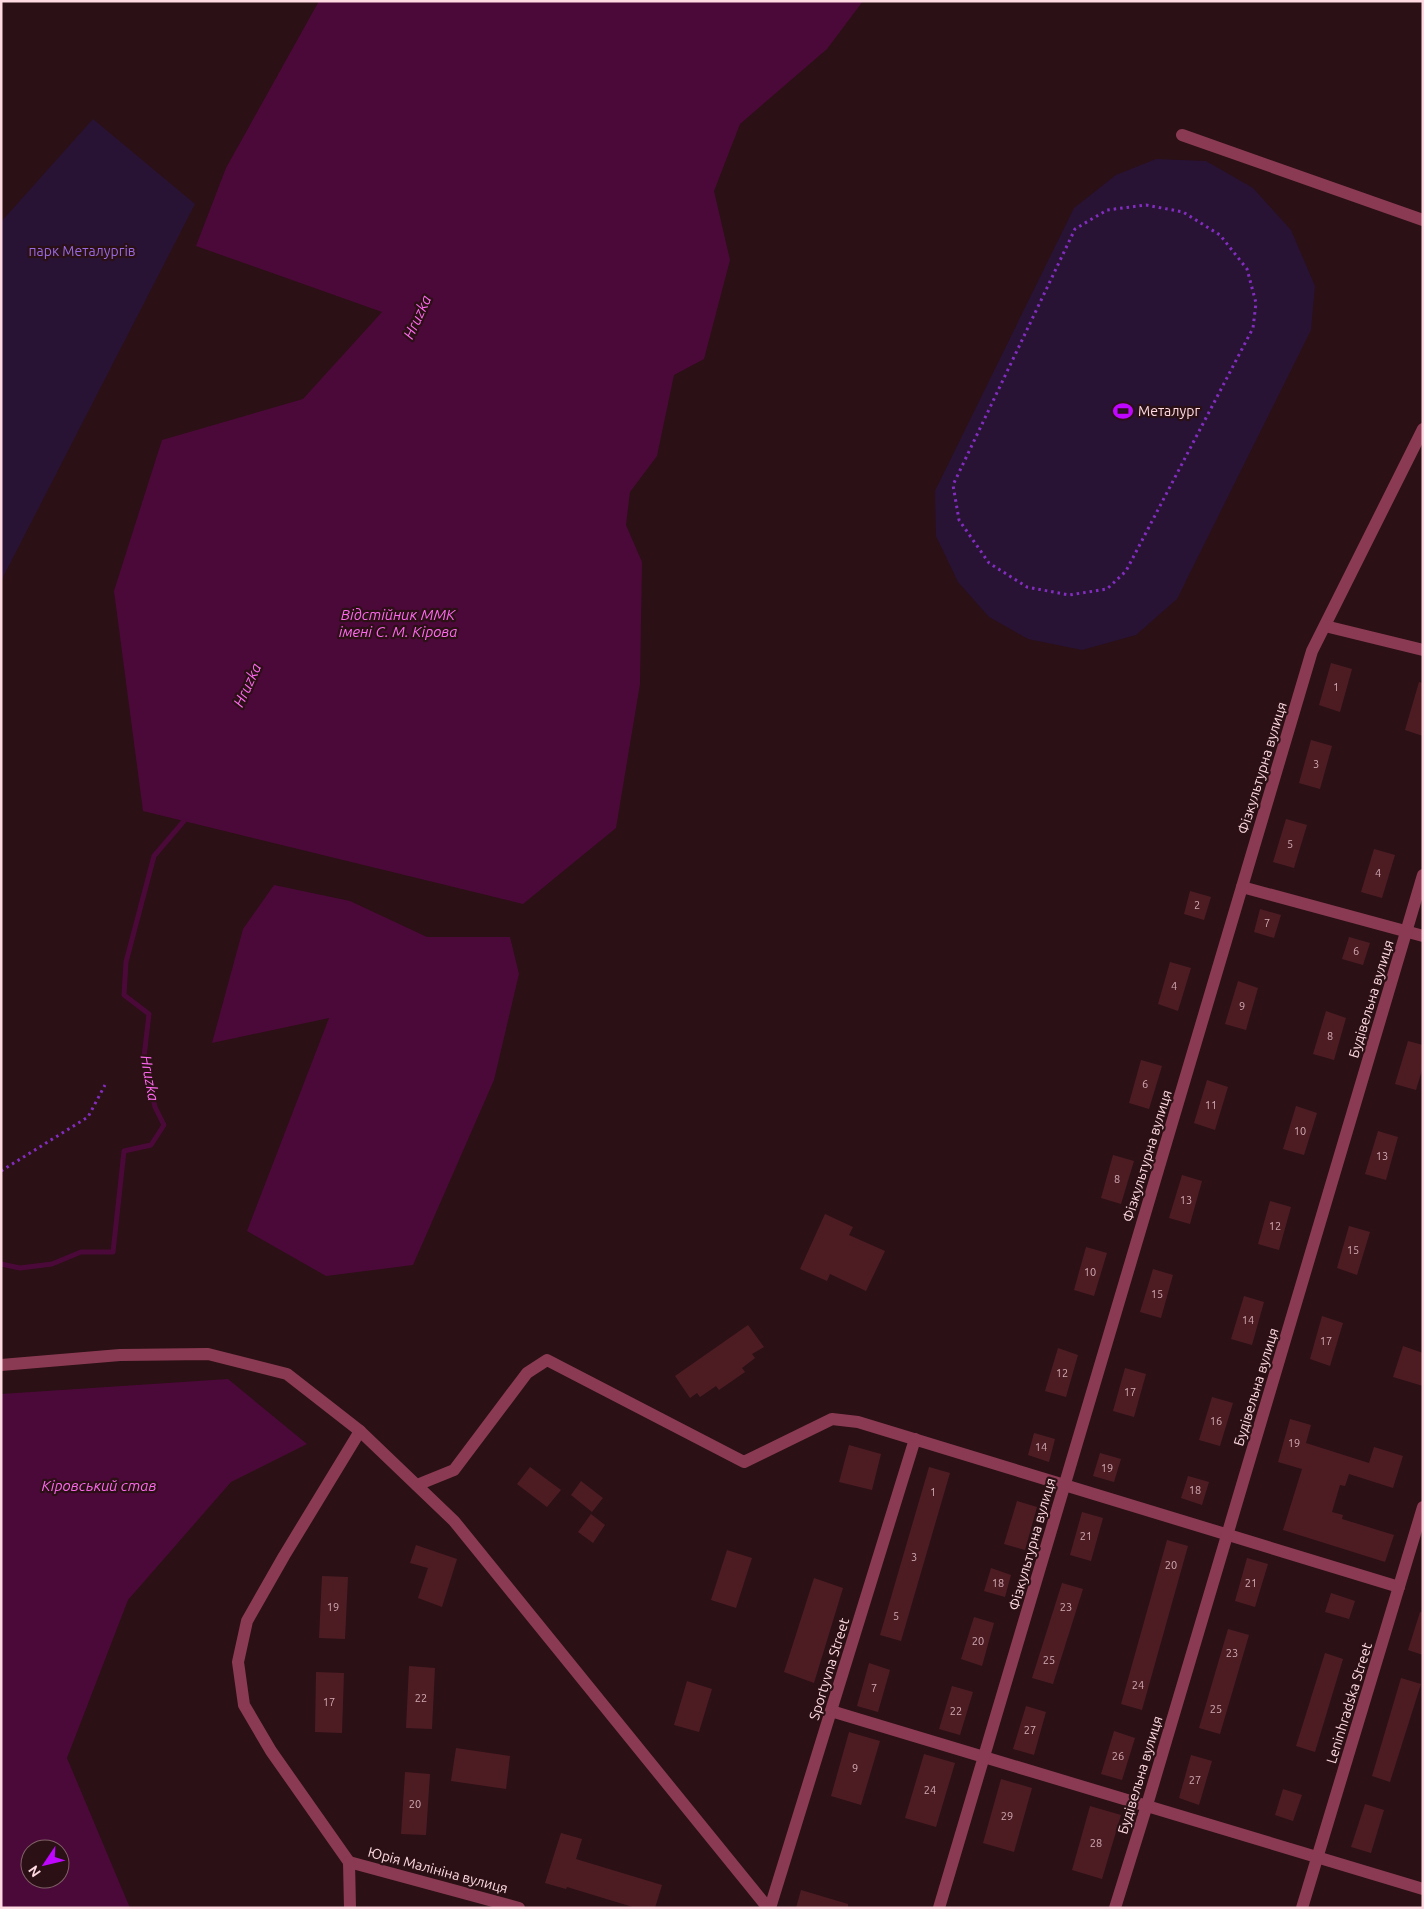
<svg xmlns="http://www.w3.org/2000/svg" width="1424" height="1909" viewBox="0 0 1424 1909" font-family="Ubuntu,sans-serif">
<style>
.green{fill:#281335}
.water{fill:#4b0939;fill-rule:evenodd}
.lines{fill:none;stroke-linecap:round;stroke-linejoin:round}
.stream{stroke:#4b0939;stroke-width:5}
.building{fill:#4d1c23}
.path{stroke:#832dc0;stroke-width:3;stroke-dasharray:2.5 4;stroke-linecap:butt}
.minor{stroke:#8b3a54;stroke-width:12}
.labels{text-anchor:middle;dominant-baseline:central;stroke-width:4.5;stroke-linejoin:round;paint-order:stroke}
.number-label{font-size:11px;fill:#d2aab3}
.park-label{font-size:14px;fill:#9a6ae5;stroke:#2b1015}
.poi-label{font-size:14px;fill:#ffdae3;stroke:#2b1015;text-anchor:start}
.street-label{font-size:14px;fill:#ffdae3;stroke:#2b1015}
.water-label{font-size:15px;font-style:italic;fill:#ff68ef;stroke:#2b1015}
</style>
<rect width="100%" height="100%" fill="#2b1015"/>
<g class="green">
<polygon points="93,119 195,204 1,581 1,222"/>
<polygon points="1156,159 1206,161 1253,188 1291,230 1315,286 1311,330 1177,599 1136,635 1082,650 1028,639 989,617 958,582 936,536 935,491 1074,208 1116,175"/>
</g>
<g class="water">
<polygon points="319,1 863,1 827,49 740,124 714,191 730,260 704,359 674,375 657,456 630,492 626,525 642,562 640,684 616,828 523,904 143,811 114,591 162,440 303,399 382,312 196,246 226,168"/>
<polygon points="274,885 350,901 427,937 510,937 519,974 494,1080 413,1265 326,1276 247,1231 329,1018 212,1043 243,929"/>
<path d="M 228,1379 L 307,1444 L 231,1482 L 128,1600 L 67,1758 L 130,1908 L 1,1908 L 1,1394 ZM 30,1849 L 60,1849 L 60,1879 L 30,1879 Z"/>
</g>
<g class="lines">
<polyline class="stream" points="1,1264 20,1268 52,1264 81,1252 113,1252 124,1151 151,1145 164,1125 155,1107 144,1057 149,1014 124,995 126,962 154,856 184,821"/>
</g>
<g class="building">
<polygon points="1331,663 1352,669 1340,712 1319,705"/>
<polygon points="1419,682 1423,683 1423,736 1405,730"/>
<polygon points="1311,740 1332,746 1320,789 1299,783"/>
<polygon points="1286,819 1307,825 1294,868 1273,862"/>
<polygon points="1374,849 1395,855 1382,898 1361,892"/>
<polygon points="1190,891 1211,897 1204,920 1184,914"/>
<polygon points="1260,909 1281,915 1274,938 1254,932"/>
<polygon points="1349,937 1370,943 1363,965 1342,959"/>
<polygon points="1170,962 1191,968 1178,1011 1158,1004"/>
<polygon points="1238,981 1258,988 1246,1030 1225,1024"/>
<polygon points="1326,1011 1346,1018 1334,1060 1313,1054"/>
<polygon points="1408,1041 1423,1045 1423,1067 1416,1090 1395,1084"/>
<polygon points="1141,1060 1162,1066 1149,1109 1129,1103"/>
<polygon points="1207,1080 1228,1087 1215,1130 1194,1123"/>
<polygon points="1296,1106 1317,1113 1304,1155 1283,1149"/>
<polygon points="1378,1131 1398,1137 1386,1180 1365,1174"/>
<polygon points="1113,1155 1134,1161 1121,1204 1101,1198"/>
<polygon points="1182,1175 1202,1181 1190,1224 1169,1218"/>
<polygon points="1270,1201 1291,1207 1279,1250 1258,1244"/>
<polygon points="825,1214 853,1227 849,1235 885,1251 866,1291 830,1274 827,1281 800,1269"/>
<polygon points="1349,1226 1370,1232 1357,1275 1337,1268"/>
<polygon points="1086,1247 1107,1253 1094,1296 1074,1290"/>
<polygon points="1153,1269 1173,1275 1161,1318 1140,1312"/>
<polygon points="1244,1296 1264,1302 1252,1345 1231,1339"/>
<polygon points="1322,1316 1343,1323 1330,1366 1310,1359"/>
<polygon points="748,1325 764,1347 752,1354 755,1358 742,1368 745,1372 719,1390 716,1386 700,1397 697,1393 690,1398 675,1376"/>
<polygon points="1403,1346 1423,1353 1423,1386 1393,1377"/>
<polygon points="1058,1348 1078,1355 1066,1397 1045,1391"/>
<polygon points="1125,1368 1146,1374 1134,1417 1113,1411"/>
<polygon points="1212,1397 1233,1403 1220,1446 1199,1440"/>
<polygon points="1290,1419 1311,1425 1306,1443 1369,1463 1374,1447 1403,1456 1393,1488 1349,1474 1345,1486 1340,1485 1332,1512 1343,1515 1342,1519 1394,1535 1385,1562 1283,1530 1302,1469 1278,1462"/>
<polygon points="1034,1433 1055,1439 1049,1462 1028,1455"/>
<polygon points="849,1445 881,1454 872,1490 839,1482"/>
<polygon points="1100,1453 1121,1459 1114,1482 1093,1476"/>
<polygon points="530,1467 561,1490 547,1507 517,1484"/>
<polygon points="929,1467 950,1473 901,1641 880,1635"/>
<polygon points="1188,1476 1209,1482 1202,1505 1181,1498"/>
<polygon points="581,1481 603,1498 592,1512 571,1495"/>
<polygon points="1017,1501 1037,1507 1025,1550 1004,1544"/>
<polygon points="1082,1512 1103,1518 1091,1561 1070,1555"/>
<polygon points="591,1514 605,1525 593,1543 578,1532"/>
<polygon points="1167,1540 1188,1546 1142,1710 1121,1704"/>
<polygon points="416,1545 457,1559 442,1607 418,1598 428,1568 410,1563"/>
<polygon points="727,1550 752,1558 736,1608 711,1600"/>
<polygon points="1247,1558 1268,1564 1255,1607 1235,1601"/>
<polygon points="991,1568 1011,1575 1005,1597 984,1591"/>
<polygon points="322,1576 348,1577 345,1639 319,1638"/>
<polygon points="814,1578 843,1588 814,1683 784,1672"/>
<polygon points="1062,1583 1083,1589 1053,1684 1032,1678"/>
<polygon points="1331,1593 1355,1601 1349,1619 1325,1612"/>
<polygon points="1420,1612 1423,1613 1423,1655 1408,1650"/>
<polygon points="974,1617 994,1623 982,1666 961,1659"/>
<polygon points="1228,1629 1249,1635 1220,1734 1199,1728"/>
<polygon points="1325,1653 1343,1659 1315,1752 1296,1746"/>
<polygon points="869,1663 890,1670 878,1712 857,1706"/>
<polygon points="409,1666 435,1668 432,1729 406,1728"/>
<polygon points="316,1672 344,1673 342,1733 315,1732"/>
<polygon points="1401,1678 1421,1684 1390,1782 1372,1776"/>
<polygon points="687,1681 712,1689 699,1732 674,1725"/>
<polygon points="952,1686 973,1692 960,1735 939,1729"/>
<polygon points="1026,1706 1046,1712 1034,1755 1013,1749"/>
<polygon points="1114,1731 1135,1738 1122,1780 1101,1774"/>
<polygon points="849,1732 880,1741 861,1805 831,1796"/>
<polygon points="456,1748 510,1756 506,1789 451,1781"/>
<polygon points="924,1754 955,1763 936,1827 905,1818"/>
<polygon points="1191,1755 1212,1761 1199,1805 1179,1798"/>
<polygon points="405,1772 430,1774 426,1835 401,1834"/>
<polygon points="1001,1779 1032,1788 1014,1852 983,1843"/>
<polygon points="1283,1789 1302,1795 1293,1821 1275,1815"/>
<polygon points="1365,1804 1384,1810 1371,1853 1351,1847"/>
<polygon points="1090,1806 1121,1815 1102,1879 1072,1870"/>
<polygon points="561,1833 582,1839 576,1859 662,1885 655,1908 636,1908 567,1887 566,1889 545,1883"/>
<polygon points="801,1890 848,1904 848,1908 796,1908"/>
</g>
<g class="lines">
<g class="path">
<polygon points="1146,205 1183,212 1220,235 1247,269 1256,303 1253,328 1126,571 1107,589 1069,595 1027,587 989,563 959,520 953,485 1075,229 1107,210"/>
<polyline points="1,1171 88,1117 105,1085"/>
</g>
<g class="minor">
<polyline points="1182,135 1423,220"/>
<polyline points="1325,626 1423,650"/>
<polyline points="1242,887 1423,936"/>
<polyline points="1,1365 120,1355 208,1354 287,1374 360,1431 284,1556 247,1621 238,1662 244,1705 271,1751 349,1862"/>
<polyline points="360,1431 454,1521 768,1908"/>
<polyline points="417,1485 454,1470 527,1373 547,1360 744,1462 832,1419 858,1422 1399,1587"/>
<polyline points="831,1711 1423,1889"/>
<polyline points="349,1862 519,1908"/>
<polyline points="349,1862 350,1908"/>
<polyline points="770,1908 915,1439"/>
<polyline points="939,1908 1312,651 1423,429"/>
<polyline points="1115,1908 1147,1805 1423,875"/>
<polyline points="1302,1908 1423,1507"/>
</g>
</g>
<defs>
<symbol id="stadium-bare" viewBox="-9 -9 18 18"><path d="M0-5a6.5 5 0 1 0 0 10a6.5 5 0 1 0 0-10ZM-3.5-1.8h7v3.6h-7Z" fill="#bf06ff" stroke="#2b1015" stroke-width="2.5" paint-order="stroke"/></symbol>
</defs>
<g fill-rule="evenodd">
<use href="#stadium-bare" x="1109" y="397" width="28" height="28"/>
</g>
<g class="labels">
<g class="number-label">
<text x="1336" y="687">1</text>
<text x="1316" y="764">3</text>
<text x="1290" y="844">5</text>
<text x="1378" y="873">4</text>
<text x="1197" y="905">2</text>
<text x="1267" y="923">7</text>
<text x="1356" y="951">6</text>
<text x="1174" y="986">4</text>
<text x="1242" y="1006">9</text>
<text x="1330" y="1036">8</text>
<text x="1145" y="1084">6</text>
<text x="1211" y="1105">11</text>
<text x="1300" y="1131">10</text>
<text x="1382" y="1156">13</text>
<text x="1117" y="1179">8</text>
<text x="1186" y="1200">13</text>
<text x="1275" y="1226">12</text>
<text x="1353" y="1250">15</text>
<text x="1090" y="1272">10</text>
<text x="1157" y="1294">15</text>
<text x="1248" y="1320">14</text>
<text x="1326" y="1341">17</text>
<text x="1062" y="1373">12</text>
<text x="1130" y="1392">17</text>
<text x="1216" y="1421">16</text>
<text x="1294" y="1443">19</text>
<text x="1041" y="1447">14</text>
<text x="1107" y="1468">19</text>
<text x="1195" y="1490">18</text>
<text x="933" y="1492">1</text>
<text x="1086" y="1536">21</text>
<text x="914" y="1557">3</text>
<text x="1171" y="1565">20</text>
<text x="998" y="1583">18</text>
<text x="1251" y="1583">21</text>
<text x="333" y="1607">19</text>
<text x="1066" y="1607">23</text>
<text x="896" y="1616">5</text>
<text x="978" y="1641">20</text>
<text x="1232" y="1653">23</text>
<text x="1049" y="1660">25</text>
<text x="1138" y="1685">24</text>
<text x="874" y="1688">7</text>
<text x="421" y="1698">22</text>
<text x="329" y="1702">17</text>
<text x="1216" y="1709">25</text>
<text x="956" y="1711">22</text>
<text x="1030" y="1730">27</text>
<text x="1118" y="1756">26</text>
<text x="855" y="1768">9</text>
<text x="1195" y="1780">27</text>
<text x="930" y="1790">24</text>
<text x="415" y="1804">20</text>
<text x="1007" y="1816">29</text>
<text x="1096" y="1843">28</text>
</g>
<g class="park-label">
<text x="82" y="251">парк Металургів</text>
</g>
<g class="poi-label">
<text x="1138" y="411">Металург</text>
</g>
<g class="street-label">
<text transform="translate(1262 768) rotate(-73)">Фiзкультурна вулиця</text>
<text transform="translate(1371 999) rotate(-73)">Будівельна вулиця</text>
<text transform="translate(1147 1156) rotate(-73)">Фiзкультурна вулиця</text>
<text transform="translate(1256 1387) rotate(-73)">Будівельна вулиця</text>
<text transform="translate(1032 1544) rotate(-74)">Фiзкультурна вулиця</text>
<text transform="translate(829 1669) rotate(-73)">Sportyvna Street</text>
<text transform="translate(1349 1703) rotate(-73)">Leninhradska Street</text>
<text transform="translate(1140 1775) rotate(-73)">Будівельна вулиця</text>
<text transform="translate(438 1870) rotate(15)">Юрія Малініна вулиця</text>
</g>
<g class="water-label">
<text transform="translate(417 317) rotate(-65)">Hruzka</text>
<text x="398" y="614">Відстійник ММК<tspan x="398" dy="17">імені С. М. Кірова</tspan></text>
<text transform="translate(247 685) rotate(-65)">Hruzka</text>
<text transform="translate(150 1078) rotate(80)">Hruzka</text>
<text x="99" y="1485">Кіровський став</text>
</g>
</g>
<rect width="1424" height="1909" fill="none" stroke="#ffdae3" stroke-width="5"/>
<g transform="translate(45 1864) rotate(235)"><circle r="24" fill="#2b1015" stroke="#806167"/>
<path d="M0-4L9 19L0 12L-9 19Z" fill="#bf06ff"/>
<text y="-8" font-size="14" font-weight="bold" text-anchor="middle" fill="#ffdae3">N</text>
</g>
</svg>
